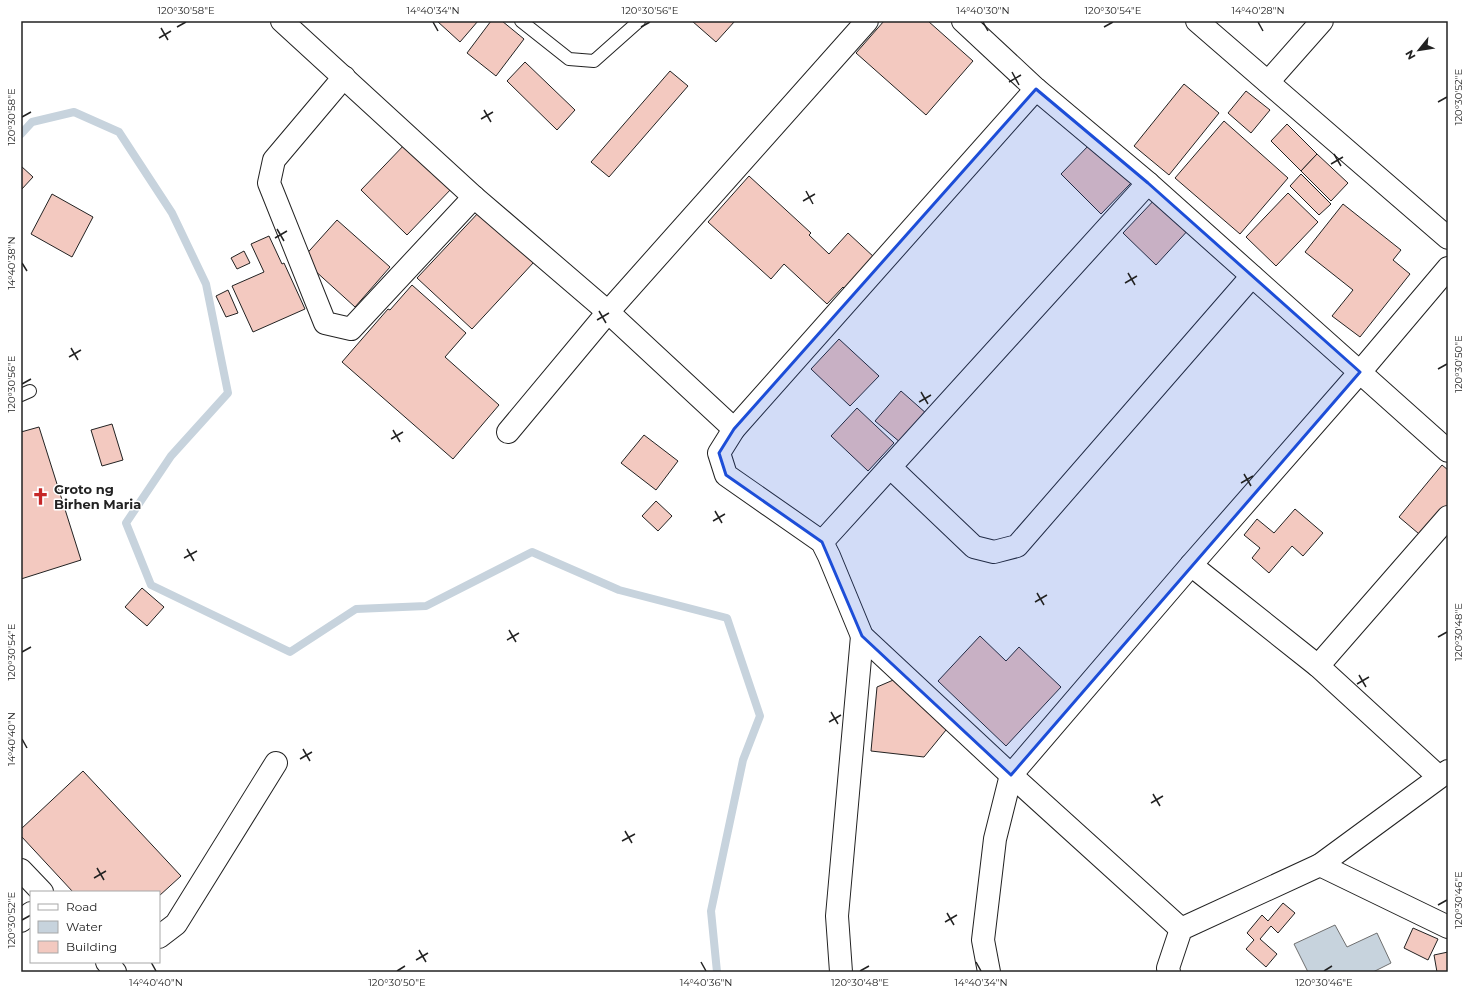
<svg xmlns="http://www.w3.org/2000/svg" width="1469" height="993" viewBox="0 0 1469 993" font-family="Montserrat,sans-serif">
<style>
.water{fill:#c7d3dd;stroke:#6f6f6f}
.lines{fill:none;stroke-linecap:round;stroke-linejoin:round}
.stream{stroke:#c7d3dd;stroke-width:8}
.building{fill:#f3c9c0;stroke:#222}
.lane-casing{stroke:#222;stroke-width:14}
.street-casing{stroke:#222;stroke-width:24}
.lane{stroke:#fff;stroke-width:12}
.street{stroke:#fff;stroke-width:22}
.marked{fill:#1d4ed8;fill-opacity:0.2;stroke:#1d4ed8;stroke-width:3;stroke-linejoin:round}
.ticks{fill:none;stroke:#222;stroke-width:1.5}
.labels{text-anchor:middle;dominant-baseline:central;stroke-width:3;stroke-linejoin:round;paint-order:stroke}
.poi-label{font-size:13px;font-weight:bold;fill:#222;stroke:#fff;text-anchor:start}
.neatline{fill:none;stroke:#222;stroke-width:1.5}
.ticks-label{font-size:10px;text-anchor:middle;fill:#222}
</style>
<rect width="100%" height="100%" fill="#fff"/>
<polygon class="water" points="1335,925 1347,947 1377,933 1391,963 1373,972 1308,972 1294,944"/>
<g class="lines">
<polyline class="stream" points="21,134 32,122 74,112 119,132 172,213 206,284 228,393 171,456 126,523 151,585 290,652 356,609 426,606 532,552 619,590 727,618 760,716 743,760 711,911 717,972"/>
</g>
<g class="building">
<polygon points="437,21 478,21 460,42"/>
<polygon points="491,21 502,21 524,39 496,76 467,53"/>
<polygon points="692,21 735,21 716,42"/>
<polygon points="884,21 928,21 973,61 926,115 856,53"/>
<polygon points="525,62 575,110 557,130 507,81"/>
<polygon points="670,71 688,86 609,177 591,162"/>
<polygon points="1184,84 1219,113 1169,175 1134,146"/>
<polygon points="1246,91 1270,110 1251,133 1228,113"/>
<polygon points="1224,121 1288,178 1240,234 1175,178"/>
<polygon points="1287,124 1317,154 1301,171 1271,141"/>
<polygon points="407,142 453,187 407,235 361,190"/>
<polygon points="1091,143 1131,183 1101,214 1061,174"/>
<polygon points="1317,154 1348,183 1331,201 1301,171"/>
<polygon points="21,166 33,177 21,190"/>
<polygon points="1301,174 1331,204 1319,215 1290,186"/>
<polygon points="749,176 811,233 809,235 829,254 848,233 875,258 846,290 843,287 827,304 784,264 771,279 708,222"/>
<polygon points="1288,193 1318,222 1276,266 1246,237"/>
<polygon points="52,194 93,217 72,257 31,234"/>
<polygon points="1158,196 1191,227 1156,265 1123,233"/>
<polygon points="1343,204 1401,250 1393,260 1410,274 1360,337 1332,316 1353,290 1305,252"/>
<polygon points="480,211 534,262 472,329 417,278"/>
<polygon points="337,220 390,267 355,307 302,259"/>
<polygon points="269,236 282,264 284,263 305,309 253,332 232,286 264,272 251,244"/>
<polygon points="244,251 250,263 237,269 231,258"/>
<polygon points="412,285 466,333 445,357 499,405 453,459 342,362 388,309 390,310"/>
<polygon points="228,290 238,313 226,317 216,296"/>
<polygon points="839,339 879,376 850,406 811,369"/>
<polygon points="901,391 927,414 901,443 875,421"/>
<polygon points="857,408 894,443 868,471 831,436"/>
<polygon points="112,424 123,460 102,466 91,430"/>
<polygon points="39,427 81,560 21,579 21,432"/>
<polygon points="644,435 678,461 656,490 621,463"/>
<polygon points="1442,465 1448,470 1448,511 1425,539 1399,517"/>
<polygon points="656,501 672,516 658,531 642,516"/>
<polygon points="1295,509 1323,533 1303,556 1292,546 1269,573 1252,558 1260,548 1244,535 1257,519 1274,533"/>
<polygon points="142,588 164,607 147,626 125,607"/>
<polygon points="980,636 1006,661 1019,647 1061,687 1006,746 938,681"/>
<polygon points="898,678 946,730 924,757 871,751 877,687"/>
<polygon points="83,771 181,876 159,896 159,892 73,892 21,836 21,829"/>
<polygon points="1283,903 1295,913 1278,933 1271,926 1260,939 1277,954 1266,967 1246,949 1254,940 1247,933 1262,915 1268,921"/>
<polygon points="1413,928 1438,939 1428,960 1404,948"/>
<polygon points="1448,952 1448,972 1437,972 1434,955"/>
</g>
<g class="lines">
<defs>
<g id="lane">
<polyline points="521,21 569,59 594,61 639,21"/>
<polyline points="21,395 30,391"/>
</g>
<g id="street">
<polyline points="282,21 474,197 608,312 734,429"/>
<polyline points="963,21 1036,89 1148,183 1448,451"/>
<polyline points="1197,21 1448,238"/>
<polyline points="344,77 274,160 269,183 325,323 351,329 474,197"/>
<polyline points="1268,82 1322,21"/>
<polyline points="1036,89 734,429 719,453 726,475 822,542 829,556 862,636 1011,775 1181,929"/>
<polyline points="508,432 608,312 867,21"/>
<polyline points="890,467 974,547 994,552 1017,546 1252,276"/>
<polyline points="822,542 1148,183"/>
<polyline points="1191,565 1318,666 1439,777"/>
<polyline points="1318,666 1448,517"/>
<polyline points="1320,865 1448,927"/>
<polyline points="21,870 42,892"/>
<polyline points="21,921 31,913"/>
<polyline points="159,937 176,924 276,763"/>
<polyline points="107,962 115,972"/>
<polyline points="841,972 837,916 862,636"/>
<polyline points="989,972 983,940 995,839 1011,775 1191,565 1360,372 1448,268"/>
<polyline points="1169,972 1168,968 1181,929 1320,865 1448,771"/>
</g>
</defs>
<use href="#lane" class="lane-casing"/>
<use href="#street" class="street-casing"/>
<use href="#lane" class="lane"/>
<use href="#street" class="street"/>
</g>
<path class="marked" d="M 1036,89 L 1148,183 L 1360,372 L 1011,775 L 862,636 L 822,542 L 726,475 L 719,453 L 734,429 Z"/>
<path class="ticks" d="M 433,22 L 438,31M 983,22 L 988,31M 1258,22 L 1263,31M 177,27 L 186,22M 641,27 L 650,22M 1104,27 L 1113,22M 161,28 L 168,40M 159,38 L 171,31M 1012,72 L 1019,85M 1009,82 L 1021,75M 1438,102 L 1447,97M 484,110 L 491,122M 22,117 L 31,112M 481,119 L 493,112M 1334,154 L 1341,166M 1331,164 L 1343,157M 806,191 L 813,204M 803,201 L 815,194M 277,229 L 284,241M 275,238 L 287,231M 22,263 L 27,271M 1128,273 L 1135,285M 1125,283 L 1137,276M 599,311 L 606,323M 597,320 L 609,313M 71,348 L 78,360M 69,357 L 81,350M 1438,369 L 1447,364M 22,384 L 31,379M 921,392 L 928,404M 919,402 L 931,395M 393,430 L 400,442M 391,439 L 403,432M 1244,474 L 1251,486M 1241,483 L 1253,476M 715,511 L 722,523M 713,521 L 725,514M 187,549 L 194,561M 184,558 L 197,551M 1037,593 L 1044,605M 1035,602 L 1047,595M 509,630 L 516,642M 1438,637 L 1447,632M 507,640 L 519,633M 22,652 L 31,647M 1359,675 L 1366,687M 1357,684 L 1369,677M 831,712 L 838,724M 829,722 L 841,715M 22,739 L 27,748M 303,749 L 310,761M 300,759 L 312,752M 1153,794 L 1160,806M 1151,803 L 1163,796M 625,831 L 632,843M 622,841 L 635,834M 97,868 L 104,880M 94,878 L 106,871M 1438,905 L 1447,900M 947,913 L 954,925M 22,920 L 31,915M 945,922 L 957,915M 419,950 L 426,962M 416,960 L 428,953M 151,962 L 156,971M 701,962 L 706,971M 976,962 L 981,971M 397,971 L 405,966M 860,971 L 869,966M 1324,971 L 1332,966"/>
<defs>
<symbol id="church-bare" viewBox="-9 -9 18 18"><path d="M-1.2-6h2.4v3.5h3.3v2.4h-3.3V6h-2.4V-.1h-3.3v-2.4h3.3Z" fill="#c62828" stroke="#fff" stroke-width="2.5" paint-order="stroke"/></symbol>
</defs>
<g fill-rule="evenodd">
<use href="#church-bare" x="28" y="484" width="25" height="25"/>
</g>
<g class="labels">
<g class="poi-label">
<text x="54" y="489">Groto ng<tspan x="54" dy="15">Birhen Maria</tspan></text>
</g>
</g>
<rect width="1469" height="993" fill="none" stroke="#ffffff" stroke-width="44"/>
<rect x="30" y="891" width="130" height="72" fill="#ffffff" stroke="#a7a7a7"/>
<rect x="38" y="904" width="20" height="6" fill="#ffffff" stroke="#a7a7a7"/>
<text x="66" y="911" font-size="12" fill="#222222">Road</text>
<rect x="38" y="921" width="20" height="12" fill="#c7d3dd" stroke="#a7a7a7"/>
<text x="66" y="931" font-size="12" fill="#222222">Water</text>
<rect x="38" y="941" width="20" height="12" fill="#f3c9c0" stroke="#a7a7a7"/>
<text x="66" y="951" font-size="12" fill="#222222">Building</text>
<g transform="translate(1419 50) rotate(240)" stroke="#ffffff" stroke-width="3" paint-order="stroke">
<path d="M0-3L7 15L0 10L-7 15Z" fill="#222222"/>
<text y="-6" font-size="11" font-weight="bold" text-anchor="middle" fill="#222222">N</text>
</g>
<rect x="22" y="22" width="1425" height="949" class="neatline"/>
<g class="ticks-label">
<text x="186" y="14">120°30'58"E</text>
<text x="433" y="14">14°40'34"N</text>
<text x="650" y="14">120°30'56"E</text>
<text x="983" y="14">14°40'30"N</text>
<text x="1113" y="14">120°30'54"E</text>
<text x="1258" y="14">14°40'28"N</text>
<text transform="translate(1458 97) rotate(-90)" y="4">120°30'52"E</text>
<text transform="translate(11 117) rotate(-90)" y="4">120°30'58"E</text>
<text transform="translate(11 263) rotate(-90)" y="4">14°40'38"N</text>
<text transform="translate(1458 364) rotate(-90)" y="4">120°30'50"E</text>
<text transform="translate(11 384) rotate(-90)" y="4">120°30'56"E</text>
<text transform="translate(1458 632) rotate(-90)" y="4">120°30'48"E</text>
<text transform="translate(11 652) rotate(-90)" y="4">120°30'54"E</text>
<text transform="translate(11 739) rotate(-90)" y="4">14°40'40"N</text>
<text transform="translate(1458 900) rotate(-90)" y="4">120°30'46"E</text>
<text transform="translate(11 920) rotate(-90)" y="4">120°30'52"E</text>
<text x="156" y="986">14°40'40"N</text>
<text x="397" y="986">120°30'50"E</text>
<text x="706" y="986">14°40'36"N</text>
<text x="860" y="986">120°30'48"E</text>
<text x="981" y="986">14°40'34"N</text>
<text x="1324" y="986">120°30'46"E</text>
</g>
</svg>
